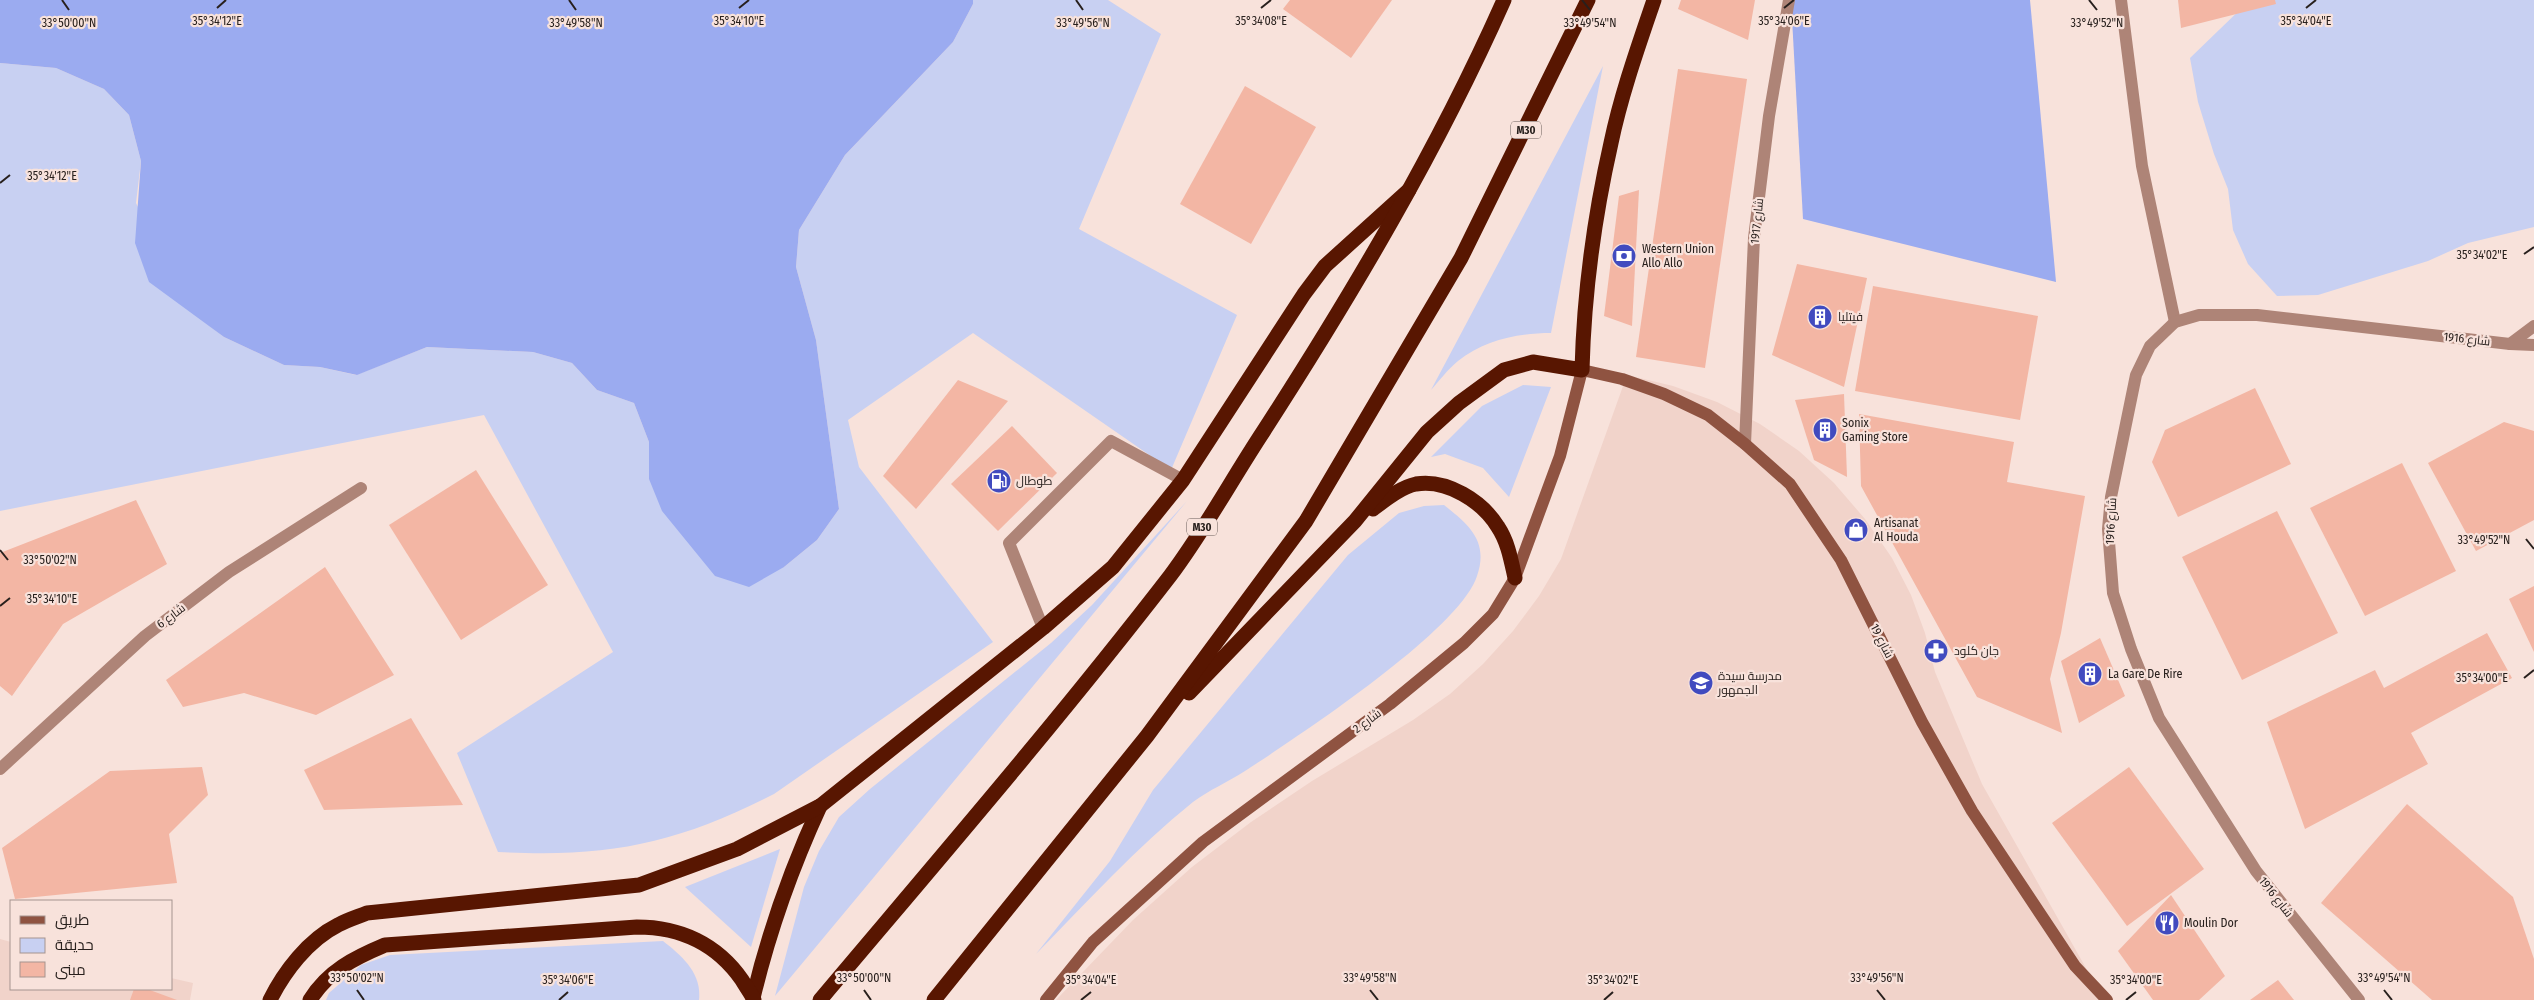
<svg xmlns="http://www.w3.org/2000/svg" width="2534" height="1000" viewBox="0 0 2534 1000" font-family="'Fira Sans Condensed',Cairo,sans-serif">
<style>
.built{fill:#f1d3ca}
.green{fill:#c8d0f2}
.forest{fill:#9babf0}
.building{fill:#f3b6a4}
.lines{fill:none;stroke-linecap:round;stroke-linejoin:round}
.lane{stroke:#ae8477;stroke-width:12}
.street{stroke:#ae8477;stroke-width:12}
.secondary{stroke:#8f5341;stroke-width:12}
.highway{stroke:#581601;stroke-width:15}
.ticks{fill:none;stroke:#28201d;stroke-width:2}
.labels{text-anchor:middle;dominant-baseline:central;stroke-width:4.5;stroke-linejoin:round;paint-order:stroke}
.shield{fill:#f8e2db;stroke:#665a56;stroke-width:1}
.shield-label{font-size:11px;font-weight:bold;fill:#28201d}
.street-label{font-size:12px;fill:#28201d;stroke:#f8e2db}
.poi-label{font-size:12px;fill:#28201d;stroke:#f8e2db;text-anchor:start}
.ticks-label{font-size:12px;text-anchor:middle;fill:#28201d;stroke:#f8e2db;stroke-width:4.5;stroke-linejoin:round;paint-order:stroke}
</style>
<rect width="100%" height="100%" fill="#f8e2db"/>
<g class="built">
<polygon points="1627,375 1673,386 1717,402 1760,424 1799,451 1834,483 1865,519 1892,558 1911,595 1925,633 1935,672 1982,784 2104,1000 1056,1000 1133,920 1192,867 1251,822 1312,781 1413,720 1450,694 1483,664 1513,631 1539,596 1561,559"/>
<polygon points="0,939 11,942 11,989 171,989 171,978 193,983 190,1000 0,1000"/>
</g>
<g class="green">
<path d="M 973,0 L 1108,0 L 1161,34 L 1079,229 L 1237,315 L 1171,470 L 973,333 L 848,420 L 859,467 L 993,642 L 774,794 C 677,844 607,858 498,852 L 457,753 L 613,652 L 484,415 L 0,511 L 0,63 L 56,68 L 104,89 L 129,115 L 141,161 L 136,203 L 189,310 L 224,337 L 284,365 L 320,367 L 356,375 L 427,347 L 533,352 L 572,363 L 597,390 L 634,403 L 649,442 L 649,479 L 784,567 L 817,540 L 839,509 L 816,340 L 796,267 L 799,230 L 845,155 L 953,42 L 973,4 Z"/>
<polygon points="2250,0 2534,0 2534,227 2468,243 2428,261 2318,295 2277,296 2248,264 2233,230 2228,189 2214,154 2198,102 2190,58"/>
<path d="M 1603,66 L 1551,333 C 1518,333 1484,340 1458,361 C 1448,369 1439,381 1431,390 Z"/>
<polygon points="1523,385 1551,387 1509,497 1483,468 1445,454 1431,457 1482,406"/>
<polygon points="1187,501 775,996 804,887 819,851 839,817 870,789 1051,643 1092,605"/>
<path d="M 1444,505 C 1469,525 1489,541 1477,576 C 1460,630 1297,737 1245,771 C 1228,782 1209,790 1193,802 C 1136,848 1087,902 1036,954 L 1110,861 L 1153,790 L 1348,555 L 1399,513 L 1424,506 Z"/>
<polygon points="780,849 751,947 685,887"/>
<path d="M 663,941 C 682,956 702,973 699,1000 L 326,1000 L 329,993 L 361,965 L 390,955 Z"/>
</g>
<g class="forest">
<polygon points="0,0 973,0 973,4 953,42 845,155 799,230 796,267 816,340 839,509 817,540 784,567 749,587 715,576 662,511 649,479 649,442 634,403 597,390 572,363 533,352 427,347 357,375 320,367 284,365 224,337 149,282 135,243 141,161 129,115 104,89 56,68 0,63"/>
<polygon points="1791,0 2030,0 2056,282 1803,219"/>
</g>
<g class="building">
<polygon points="1290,0 1392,0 1351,58 1283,9"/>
<polygon points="1681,0 1755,0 1748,40 1678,9"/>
<polygon points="2178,0 2275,0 2276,4 2181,28"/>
<polygon points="1678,69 1747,79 1705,368 1636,357"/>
<polygon points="1245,86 1316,127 1251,244 1180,204"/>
<polygon points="1639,190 1632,326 1604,316 1619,196"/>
<polygon points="1797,264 1867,278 1844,387 1772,355"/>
<polygon points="1873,286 2038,316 2020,420 1855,391"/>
<polygon points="958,380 1008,401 916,509 883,476"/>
<polygon points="2255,388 2291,464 2178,517 2152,462 2165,430"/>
<polygon points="1844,394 1847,477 1814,460 1795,400"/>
<polygon points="1859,414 2014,442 2007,482 2085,496 2061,633 2050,679 2062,733 1977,697 1861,486"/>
<polygon points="2504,422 2534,431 2534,520 2476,551 2428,463"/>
<polygon points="1012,426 1057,473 998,531 951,484"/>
<polygon points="2402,463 2456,571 2365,616 2310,508"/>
<polygon points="476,470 548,585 461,640 389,525"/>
<polygon points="136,500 167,564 63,624 12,696 0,686 0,553"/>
<polygon points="2277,511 2338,633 2242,680 2182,557"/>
<polygon points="325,567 394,675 316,715 244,693 183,707 166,680"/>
<polygon points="2534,586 2534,652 2509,599"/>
<polygon points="2487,633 2512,678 2411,733 2428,764 2305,829 2267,722 2375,670 2384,688"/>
<polygon points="2100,638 2125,696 2079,723 2061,661"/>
<polygon points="411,718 463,805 324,810 304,770"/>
<polygon points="202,767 208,795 169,834 177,883 15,899 2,848 110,771"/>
<polygon points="2129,767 2204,869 2127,926 2052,823"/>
<polygon points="2407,804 2513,897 2534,959 2534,1000 2432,1000 2321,903"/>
<polygon points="2171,895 2225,976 2199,1000 2153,1000 2118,951"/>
<polygon points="2278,980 2294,1000 2250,1000"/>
<polygon points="134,989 147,989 177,1000 130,1000"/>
</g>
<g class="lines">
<polyline class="lane" points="1043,628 1009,543 1111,441 1183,480"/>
<g class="street">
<polyline points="2121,0 2142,166 2175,322"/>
<polyline points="2510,344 2534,326"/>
<polyline points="1745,444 1754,238 1769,116 1789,0"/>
<polyline points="0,769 145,636 229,572 361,488"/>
<polyline points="2359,1000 2256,871 2159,718 2131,649 2113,593 2108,529 2111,497 2136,375 2150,346 2175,322 2199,315 2257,315 2510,344 2534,345"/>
</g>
<polyline class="secondary" points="1046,1000 1093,942 1203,842 1390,704 1464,643 1493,614 1515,578 1560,456 1582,370 1622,379 1664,394 1708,415 1745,444 1790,484 1841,560 1922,722 1972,811 2075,966 2107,1000"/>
<g class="highway">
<path d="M 1373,509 C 1385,500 1401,487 1416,484 C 1447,479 1482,501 1498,527 C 1508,542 1511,560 1515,578"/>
<path d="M 1189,693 L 1355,521 L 1427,432 L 1459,403 L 1504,370 L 1533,362 L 1582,370 C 1584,293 1594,218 1611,143 C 1621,95 1638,47 1654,0"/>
<path d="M 753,998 C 769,931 791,869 820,806"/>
<path d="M 270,1000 C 284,972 308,940 338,925 C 347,920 357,917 367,913 L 639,885 L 737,849 L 820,806 L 1043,628 L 1113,567 L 1183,480 L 1304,294 L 1325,266 L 1409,190"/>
<path d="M 310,1000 C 328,971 354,958 385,945 L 637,927 C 680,927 717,944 742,980 C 746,987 751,993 754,1000"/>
<path d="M 820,1000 C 938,860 1058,721 1170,576 C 1204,531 1232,479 1263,432 C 1352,294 1437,151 1504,0"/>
<polyline points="934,1000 1147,736 1306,521 1461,258 1588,0"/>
</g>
</g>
<path class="ticks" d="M 62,0 L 69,10M 569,0 L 576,10M 1076,0 L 1083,10M 1582,0 L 1590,10M 2089,0 L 2097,10M 217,8 L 226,0M 739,8 L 749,0M 1261,8 L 1271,0M 1784,8 L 1794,0M 2306,8 L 2316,0M 0,183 L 10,175M 2524,254 L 2534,247M 2526,539 L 2534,549M 0,550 L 8,560M 0,606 L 10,598M 2524,678 L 2534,670M 357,990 L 364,1000M 864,990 L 871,1000M 1370,990 L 1378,1000M 1877,990 L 1885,1000M 2384,990 L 2392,1000M 559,1000 L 568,992M 1081,1000 L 1091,992M 1604,1000 L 1613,992M 2126,1000 L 2136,992"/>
<defs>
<symbol id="bank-disc" viewBox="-11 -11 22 22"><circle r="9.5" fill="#414bbf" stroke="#f8e2db"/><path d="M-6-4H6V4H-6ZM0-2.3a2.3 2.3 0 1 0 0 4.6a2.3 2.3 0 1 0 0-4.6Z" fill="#fff"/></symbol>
<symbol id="building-disc" viewBox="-11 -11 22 22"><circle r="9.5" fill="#414bbf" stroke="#f8e2db"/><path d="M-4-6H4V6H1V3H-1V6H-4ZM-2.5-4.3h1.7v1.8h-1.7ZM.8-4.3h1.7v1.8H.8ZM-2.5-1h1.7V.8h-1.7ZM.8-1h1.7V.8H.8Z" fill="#fff"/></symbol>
<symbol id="fuel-disc" viewBox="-11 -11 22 22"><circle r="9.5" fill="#414bbf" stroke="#f8e2db"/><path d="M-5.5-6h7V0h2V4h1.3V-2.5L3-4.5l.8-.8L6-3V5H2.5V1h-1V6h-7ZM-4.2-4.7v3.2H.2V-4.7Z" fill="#fff"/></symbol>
<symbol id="shop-disc" viewBox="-11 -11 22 22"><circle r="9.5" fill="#414bbf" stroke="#f8e2db"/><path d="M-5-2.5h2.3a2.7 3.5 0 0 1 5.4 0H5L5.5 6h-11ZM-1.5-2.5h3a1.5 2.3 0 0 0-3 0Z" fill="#fff"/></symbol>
<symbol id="pharmacy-disc" viewBox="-11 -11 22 22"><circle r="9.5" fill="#414bbf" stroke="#f8e2db"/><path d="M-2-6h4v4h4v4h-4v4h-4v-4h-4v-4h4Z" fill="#fff"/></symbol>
<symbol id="school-disc" viewBox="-11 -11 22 22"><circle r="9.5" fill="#414bbf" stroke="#f8e2db"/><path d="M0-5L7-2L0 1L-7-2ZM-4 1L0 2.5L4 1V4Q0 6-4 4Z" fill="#fff"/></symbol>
<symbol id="restaurant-disc" viewBox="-11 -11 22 22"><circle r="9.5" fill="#414bbf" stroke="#f8e2db"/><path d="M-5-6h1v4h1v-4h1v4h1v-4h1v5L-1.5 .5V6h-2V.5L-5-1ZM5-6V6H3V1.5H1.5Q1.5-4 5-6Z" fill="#fff"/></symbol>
</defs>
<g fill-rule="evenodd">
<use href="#bank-disc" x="1610" y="242" width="28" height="28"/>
<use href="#building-disc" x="1806" y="303" width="28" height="28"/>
<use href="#building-disc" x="1811" y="416" width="28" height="28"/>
<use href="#fuel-disc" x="985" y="467" width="28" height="28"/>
<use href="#shop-disc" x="1842" y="516" width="28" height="28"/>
<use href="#pharmacy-disc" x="1922" y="637" width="28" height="28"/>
<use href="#building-disc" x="2076" y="660" width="28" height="28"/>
<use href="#school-disc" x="1687" y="669" width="28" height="28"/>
<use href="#restaurant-disc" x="2153" y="909" width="28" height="28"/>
</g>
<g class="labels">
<g class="shield">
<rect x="1511" y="121.5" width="30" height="17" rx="4"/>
<rect x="1187" y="518.5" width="30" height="17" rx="4"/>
</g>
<g class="shield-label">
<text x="1526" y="130">M30</text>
<text x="1202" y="527">M30</text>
</g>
<g class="street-label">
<text transform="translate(1757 221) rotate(-84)">شارع 1917</text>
<text transform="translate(2467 339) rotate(6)">شارع 1916</text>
<text transform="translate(2111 521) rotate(-87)">شارع 1916</text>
<text transform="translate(171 616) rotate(-37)">شارع 6</text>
<text transform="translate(1882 641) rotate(63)">شارع 19</text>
<text transform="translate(1367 721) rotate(-36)">شارع 2</text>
<text transform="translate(2276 897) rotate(52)">شارع 1916</text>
</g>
<g class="poi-label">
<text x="1642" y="249">Western Union<tspan x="1642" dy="14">Allo Allo</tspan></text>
<text x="1838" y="317">فيتليا</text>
<text x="1842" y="423">Sonix<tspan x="1842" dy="14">Gaming Store</tspan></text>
<text x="1016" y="481">طوطال</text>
<text x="1874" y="523">Artisanat<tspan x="1874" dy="14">Al Houda</tspan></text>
<text x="1954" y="651">جان كلود</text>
<text x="2108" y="674">La Gare De Rire</text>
<text x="1718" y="676">مدرسة سيدة<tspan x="1718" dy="14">الجمهور</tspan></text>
<text x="2184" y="923">Moulin Dor</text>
</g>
</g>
<g class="ticks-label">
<text x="217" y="25">35°34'12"E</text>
<text x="739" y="25">35°34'10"E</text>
<text x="1261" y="25">35°34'08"E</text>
<text x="1784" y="25">35°34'06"E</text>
<text x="2306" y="25">35°34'04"E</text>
<text x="69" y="27">33°50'00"N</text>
<text x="1083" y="27">33°49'56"N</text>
<text x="2097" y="27">33°49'52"N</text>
<text x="576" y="27">33°49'58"N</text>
<text x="1590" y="27">33°49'54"N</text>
<text x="52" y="180">35°34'12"E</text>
<text x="2482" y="259">35°34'02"E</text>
<text x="2484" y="544">33°49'52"N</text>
<text x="50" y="564">33°50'02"N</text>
<text x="52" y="603">35°34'10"E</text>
<text x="2482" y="682">35°34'00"E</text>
<text x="357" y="982">33°50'02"N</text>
<text x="864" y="982">33°50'00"N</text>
<text x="1370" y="982">33°49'58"N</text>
<text x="1877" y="982">33°49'56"N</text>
<text x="2384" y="982">33°49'54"N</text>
<text x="568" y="984">35°34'06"E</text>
<text x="1091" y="984">35°34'04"E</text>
<text x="1613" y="984">35°34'02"E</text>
<text x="2136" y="984">35°34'00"E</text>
</g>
<rect x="10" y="900" width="162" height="90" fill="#f8e2db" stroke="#a5948f"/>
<rect x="20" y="916" width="25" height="8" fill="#8f5341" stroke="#a5948f"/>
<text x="55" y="925" font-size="15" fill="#28201d">طريق</text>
<rect x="20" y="938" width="25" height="15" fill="#c8d0f2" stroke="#a5948f"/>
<text x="55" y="950" font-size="15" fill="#28201d">حديقة</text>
<rect x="20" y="962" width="25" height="15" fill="#f3b6a4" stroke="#a5948f"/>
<text x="55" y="975" font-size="15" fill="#28201d">مبنى</text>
</svg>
